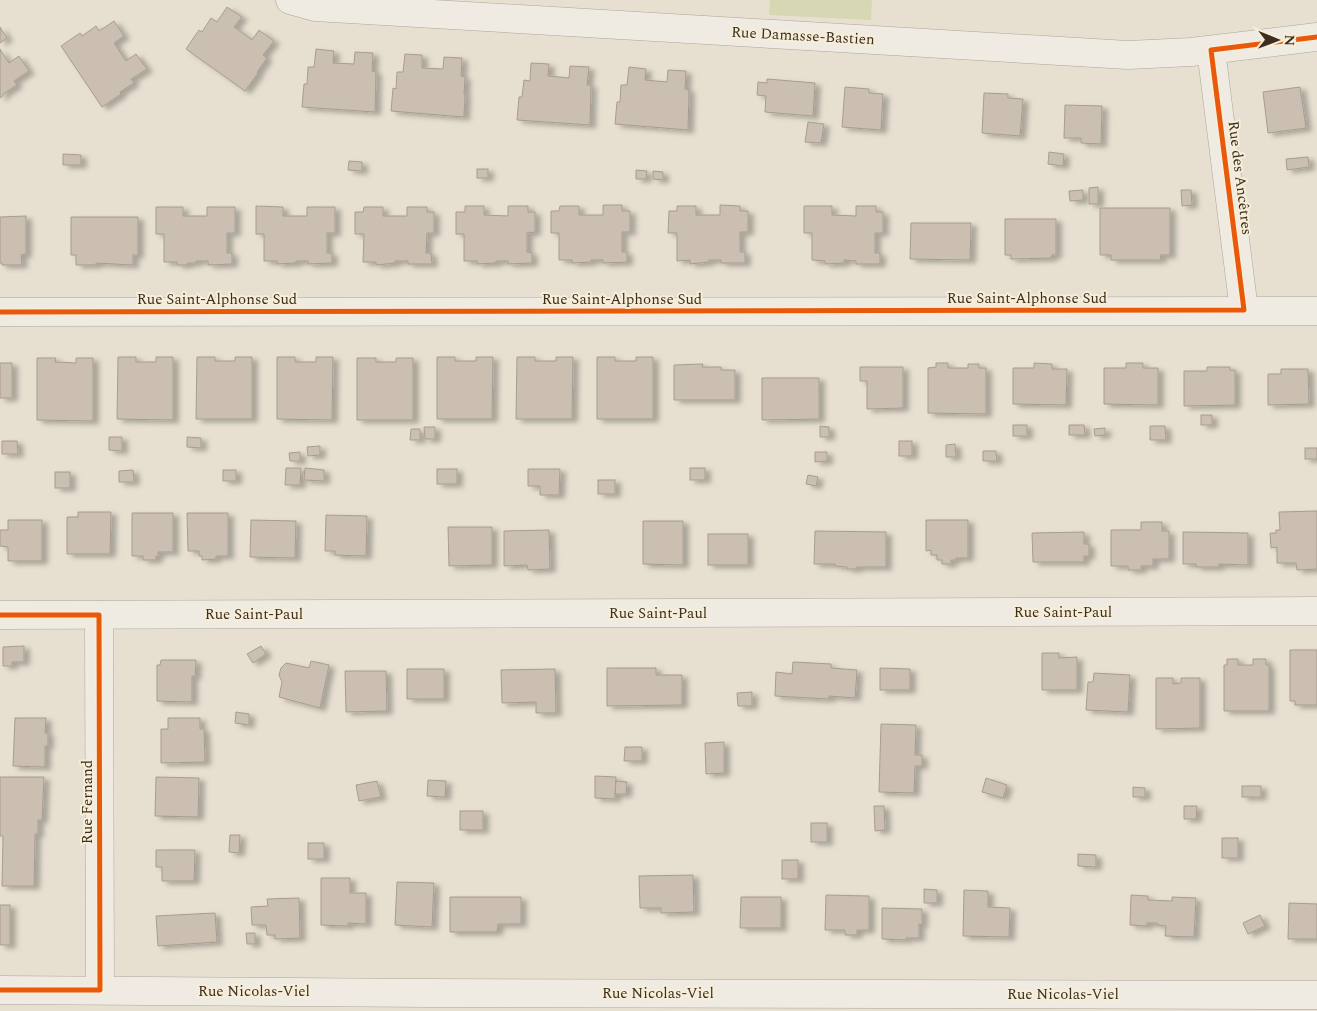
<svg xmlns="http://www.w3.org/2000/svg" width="1317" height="1011" viewBox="0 0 1317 1011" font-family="Spectral,serif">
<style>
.green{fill:#d6d7b3}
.building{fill:#cbbfb2;stroke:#a89c90;filter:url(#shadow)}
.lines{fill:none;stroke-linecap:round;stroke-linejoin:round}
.minor-casing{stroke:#ada599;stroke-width:29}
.minor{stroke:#efebe3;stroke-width:28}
.cycleway-casing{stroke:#f7eed8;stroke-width:8}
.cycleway{stroke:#e8590c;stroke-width:5}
.labels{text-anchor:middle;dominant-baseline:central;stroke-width:4;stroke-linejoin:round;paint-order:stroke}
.street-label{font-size:15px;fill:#3d2e20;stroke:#f7eed8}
</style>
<defs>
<filter id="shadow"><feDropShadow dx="5.5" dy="3" stdDeviation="2.5" flood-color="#0004"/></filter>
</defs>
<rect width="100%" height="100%" fill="#e7e0d1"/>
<polygon class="green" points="770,0 872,0 871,20 769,15"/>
<g class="building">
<polygon points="227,7 242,17 234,27 252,40 259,30 274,41 263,55 267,58 257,72 258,73 245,91 186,49 199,30 202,32 211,18 217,22"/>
<polygon points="114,21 124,36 114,43 126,61 136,54 147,69 131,79 134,83 120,92 121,94 102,107 61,46 80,33 82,36 96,26 99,31"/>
<polygon points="0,27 7,38 0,43"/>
<polygon points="0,49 9,63 19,56 29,71 14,81 17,85 3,94 3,96 0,98"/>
<polygon points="316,49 334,51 333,63 354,64 355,52 373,53 372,71 376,72 375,112 302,107 304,84 307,84 308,67 314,67"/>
<polygon points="405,54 422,55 422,68 443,69 444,57 462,58 461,76 465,77 464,94 465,94 464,117 391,111 393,88 396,89 397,72 403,72"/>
<polygon points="531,63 549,64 548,76 569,78 570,66 589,67 587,85 591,85 590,125 517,120 519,97 522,97 524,80 530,81"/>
<polygon points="629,67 646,69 645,80 667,82 668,70 686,71 685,89 689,90 688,130 615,124 617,102 620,102 621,85 627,85"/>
<polygon points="767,79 815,83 813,116 765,112 766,96 757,95 758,82 767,83"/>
<polygon points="845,87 869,89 869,93 883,94 881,130 842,127"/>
<polygon points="1300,87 1306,128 1268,133 1263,92"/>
<polygon points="984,93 1008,94 1008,98 1023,99 1020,136 982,133"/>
<polygon points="1065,105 1102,106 1101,144 1081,143 1081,138 1064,138"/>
<polygon points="808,122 824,124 821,143 805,142"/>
<polygon points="1049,152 1064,154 1063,166 1048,164"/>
<polygon points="63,154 81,155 81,165 63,165"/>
<polygon points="1308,157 1309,167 1287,170 1286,159"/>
<polygon points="349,161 362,162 362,171 348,170"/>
<rect x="477" y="169" width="11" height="9"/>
<polygon points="636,170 647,171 646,179 636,179"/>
<polygon points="653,171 663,172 663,180 653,179"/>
<polygon points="1098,187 1098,204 1089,204 1089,188"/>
<polygon points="1083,190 1083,200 1070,201 1069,191"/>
<polygon points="1181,190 1191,190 1192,205 1182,206"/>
<polygon points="603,205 622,205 622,211 630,211 630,232 622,232 622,252 627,252 627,262 603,263 603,260 591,260 591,262 572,263 572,260 559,260 559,233 551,233 551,211 559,211 560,206 579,206 579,215 603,215"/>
<polygon points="720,205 740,206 740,211 748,211 748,232 740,232 740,252 745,252 745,263 721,263 721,260 709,260 709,262 690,264 690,260 677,261 677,233 668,233 669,211 677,211 677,206 696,206 696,215 720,215"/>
<polygon points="256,206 283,207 283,216 307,216 307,207 335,207 335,233 327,233 327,253 332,253 332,263 308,264 308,261 296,261 296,263 277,264 277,261 264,261 264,234 256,234"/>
<polygon points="465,206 484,206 484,215 508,216 508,206 528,206 528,212 535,212 535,232 527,233 527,252 532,253 532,263 508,264 508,261 496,261 496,263 477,264 477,261 464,261 464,234 456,234 456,212 465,212"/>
<polygon points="804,206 832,206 832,215 856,216 856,206 876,206 876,212 883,212 883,233 875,233 875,253 880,253 880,264 856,264 856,261 844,260 844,263 825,264 825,261 812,260 812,233 804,233"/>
<polygon points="156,207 183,207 183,216 207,216 207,207 235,207 235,233 227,233 227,253 232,253 232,264 208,265 208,261 196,261 196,263 188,263 187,265 177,265 177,262 164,262 164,234 156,234"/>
<polygon points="364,207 383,207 383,216 407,216 407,207 427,207 427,212 434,212 434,233 427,233 426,253 431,253 432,264 408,264 408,261 395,261 395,263 376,265 376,262 363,262 364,234 355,234 355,212 363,212"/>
<polygon points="1100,208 1170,208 1170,255 1160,255 1161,260 1111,260 1111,255 1100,255"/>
<polygon points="26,216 26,254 21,255 22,265 2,265 2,263 0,263 0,217"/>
<polygon points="71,217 138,217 138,255 133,255 133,265 96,263 96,265 76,265 76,255 71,255"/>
<polygon points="1005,219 1056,219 1056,255 1052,255 1051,258 1011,259 1011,255 1005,255"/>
<polygon points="911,223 971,223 970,260 910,259"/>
<polygon points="118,357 136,357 136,362 156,362 156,357 173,357 173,420 117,419"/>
<polygon points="197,357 215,357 215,361 235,361 235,357 252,357 252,419 196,419"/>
<polygon points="277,357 295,357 295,362 316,362 316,357 333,357 332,420 277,419"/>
<polygon points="437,357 455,357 455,361 476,361 476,357 493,357 492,419 437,419"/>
<polygon points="517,357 535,357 535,361 556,361 556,357 573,357 572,419 516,419"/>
<polygon points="597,357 615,357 615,361 636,361 636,357 653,357 653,419 597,419"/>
<polygon points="37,358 56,358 55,362 76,363 76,358 93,358 93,421 37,420"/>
<polygon points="357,358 376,358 376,362 396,362 396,358 413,358 413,420 357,420"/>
<rect x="0" y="363" width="12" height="35"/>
<polygon points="936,363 948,363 948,368 968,368 968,364 979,364 979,368 986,368 986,414 928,413 928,368 936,367"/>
<polygon points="1034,363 1052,364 1052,369 1067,369 1066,405 1013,404 1013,368 1034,368"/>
<polygon points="1126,363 1143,363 1143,368 1158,368 1158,405 1104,404 1104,368 1126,368"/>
<polygon points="703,364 702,367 721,367 721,370 735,370 735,400 674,400 674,365"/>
<polygon points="860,367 903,367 903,408 867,409 867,381 860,381"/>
<polygon points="1207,367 1230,367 1230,370 1235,370 1235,405 1184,406 1184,371 1207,371"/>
<polygon points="1281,369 1308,369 1309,404 1268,405 1268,374 1281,374"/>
<polygon points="762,378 819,378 819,419 762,420"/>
<rect x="1201" y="415" width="11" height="10"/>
<rect x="1013" y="425" width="14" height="11"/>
<polygon points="1069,425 1084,425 1085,435 1069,435"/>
<polygon points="820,426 829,427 829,437 820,437"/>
<polygon points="1150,426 1165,426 1166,440 1150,440"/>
<polygon points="424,427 435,427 435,439 425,439"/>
<polygon points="1105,428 1105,435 1095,436 1094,429"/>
<polygon points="411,429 420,429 420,440 410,440"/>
<polygon points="109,437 122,437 122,451 109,450"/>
<polygon points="187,437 201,438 201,448 187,447"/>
<polygon points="2,441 17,441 18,454 2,454"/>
<rect x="899" y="441" width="13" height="15"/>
<polygon points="955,444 956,457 946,457 946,445"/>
<polygon points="320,446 320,455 308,456 307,447"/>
<rect x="1305" y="448" width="12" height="11"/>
<polygon points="983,451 996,451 997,461 983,461"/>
<polygon points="300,452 300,461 290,461 289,453"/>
<polygon points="815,452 827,452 827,461 815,462"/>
<polygon points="286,468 301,468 300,485 285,485"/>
<polygon points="305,468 324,470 324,481 304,480"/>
<rect x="690" y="468" width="15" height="12"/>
<rect x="437" y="469" width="20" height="15"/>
<polygon points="528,469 560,469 559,495 540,495 540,486 528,486"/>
<polygon points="133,470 134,482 119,482 119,471"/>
<rect x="223" y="470" width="13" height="11"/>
<rect x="55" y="472" width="15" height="16"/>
<polygon points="808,475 818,477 816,486 806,484"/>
<rect x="598" y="480" width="17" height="14"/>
<polygon points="1317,511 1317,569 1297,570 1296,563 1277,563 1277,547 1271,548 1270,533 1276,533 1276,530 1280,530 1279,512"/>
<polygon points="78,512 111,512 110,554 67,554 67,517 78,517"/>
<polygon points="132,513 173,513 173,552 158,552 159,556 156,556 156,560 143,560 143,556 132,556"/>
<polygon points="187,513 228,513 228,556 216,556 216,559 202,560 202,556 199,556 199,551 188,551"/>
<polygon points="326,515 367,516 366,556 335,555 335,551 325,551"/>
<polygon points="8,520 42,520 42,561 8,561 8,547 0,546 0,530 8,530"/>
<polygon points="251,520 296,521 295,558 250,557"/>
<polygon points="926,520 968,520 968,558 956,558 956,560 951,560 951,564 942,564 942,560 937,560 937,555 931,555 931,550 926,551"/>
<polygon points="643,521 683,521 683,565 643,564"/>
<polygon points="1141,522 1162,522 1162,531 1169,531 1169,559 1153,559 1153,566 1141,566 1141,570 1128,570 1128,566 1111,566 1111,530 1141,530"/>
<polygon points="448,527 492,527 492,565 449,566"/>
<polygon points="549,530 550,569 528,570 527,565 504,566 504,531"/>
<polygon points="815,531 886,532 886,567 857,567 857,569 847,569 847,567 835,566 835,564 814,564"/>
<polygon points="1084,532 1084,544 1089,544 1089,556 1084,556 1084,562 1033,562 1032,533"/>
<polygon points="1183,532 1248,533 1248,565 1219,564 1219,567 1196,567 1196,564 1183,564"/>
<rect x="708" y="534" width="40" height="31"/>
<polygon points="24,646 24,662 12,662 12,666 3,666 3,647"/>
<polygon points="261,646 266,654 253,663 247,654"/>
<polygon points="1290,650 1317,650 1317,705 1295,705 1295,701 1290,701"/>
<polygon points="1042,653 1059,653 1059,658 1077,657 1077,690 1042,690"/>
<polygon points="1227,659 1238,659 1238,665 1253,665 1253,659 1266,659 1266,665 1269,665 1269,711 1224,711 1224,665 1227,665"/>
<polygon points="161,660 196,660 195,677 192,676 192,702 157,701 157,665 160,665"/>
<polygon points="311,661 329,665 320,708 279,697 282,682 279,675 281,668 286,663 309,668"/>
<polygon points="793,662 831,664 831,668 857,670 855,698 829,696 829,699 775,696 776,672 792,674"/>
<polygon points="607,668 656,668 656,675 682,675 682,705 607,706"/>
<polygon points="880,668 910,669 910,690 880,690"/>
<rect x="407" y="669" width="37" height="30"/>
<polygon points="555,669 556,713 536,713 536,702 502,703 501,670"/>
<polygon points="345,671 386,671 387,711 346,712"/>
<polygon points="1094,673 1130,675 1128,712 1086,710 1088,682 1093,682"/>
<polygon points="1156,678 1173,678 1173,684 1181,683 1181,678 1200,678 1200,728 1156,729"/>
<polygon points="752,692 752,706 738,706 737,693"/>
<polygon points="236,712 249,714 249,725 235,723"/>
<polygon points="15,718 46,718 45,733 48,733 48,746 45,746 45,767 13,766"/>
<polygon points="168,718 200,718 200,729 204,729 205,762 161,763 161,729 168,729"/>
<polygon points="881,724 916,725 915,755 922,755 922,766 915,766 914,793 879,792"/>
<polygon points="724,742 724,773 706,774 705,743"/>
<polygon points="625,747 642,747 642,761 624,761"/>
<polygon points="595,776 616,777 615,799 595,798"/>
<polygon points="0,777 44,777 42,820 38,820 38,834 35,834 34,886 2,886 3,836 0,836"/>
<polygon points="156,777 199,778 198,817 155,816"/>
<polygon points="986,778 1007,785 1003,798 982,792"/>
<polygon points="428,780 446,781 445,797 427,796"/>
<polygon points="377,781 381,797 359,801 356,785"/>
<polygon points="616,781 627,782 626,794 615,794"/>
<rect x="1242" y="786" width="19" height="11"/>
<polygon points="1133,787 1145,788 1145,797 1133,797"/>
<polygon points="874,806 884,806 885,830 875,831"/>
<polygon points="1184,806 1197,806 1196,819 1184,819"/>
<rect x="460" y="811" width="23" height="19"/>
<rect x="811" y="823" width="16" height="19"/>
<polygon points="230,835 240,835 239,853 229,852"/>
<rect x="1222" y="838" width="16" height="20"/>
<rect x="308" y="843" width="16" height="16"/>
<polygon points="156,850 195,850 194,881 162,881 162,867 156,867"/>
<polygon points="1078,854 1096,855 1096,867 1078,866"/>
<rect x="782" y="860" width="16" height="19"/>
<polygon points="693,875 694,912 661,913 661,908 640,908 639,876"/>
<polygon points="321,878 350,878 350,893 366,893 366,924 348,923 348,926 321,925"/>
<polygon points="397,882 434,883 432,927 395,925"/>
<polygon points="924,889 937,890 937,903 924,903"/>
<polygon points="964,890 988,891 988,907 1010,908 1009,937 963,936"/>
<polygon points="826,895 869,896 869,930 857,930 857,935 845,935 845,930 825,930"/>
<polygon points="1131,895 1148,896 1148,900 1172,901 1172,897 1196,898 1194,937 1165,936 1166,926 1157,925 1157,923 1147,923 1147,926 1130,925"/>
<polygon points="450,897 521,897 521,924 498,924 497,932 450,932"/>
<polygon points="741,897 781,897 781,928 740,928"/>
<polygon points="299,898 300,938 275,939 275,935 267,935 266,925 252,925 251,907 268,906 267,899"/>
<polygon points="1289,903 1317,904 1317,939 1288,939"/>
<rect x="0" y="905" width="10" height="40"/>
<polygon points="882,908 922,909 922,925 919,924 919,938 906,938 906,940 882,939"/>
<polygon points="215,913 217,942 158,946 156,916"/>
<polygon points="1260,915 1265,926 1248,934 1243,923"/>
<polygon points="246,933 255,933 255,944 247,944"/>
</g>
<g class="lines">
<defs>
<g id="minor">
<polyline points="290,0 315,7 1128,55 1191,52 1317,37"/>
<polyline points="1211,50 1244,310"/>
<polyline points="0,312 1317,311"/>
<polyline points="0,615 1317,611"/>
<polyline points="99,615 100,990"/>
<polyline points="0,990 429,993 1317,995"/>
</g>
</defs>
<use href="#minor" class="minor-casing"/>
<use href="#minor" class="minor"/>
<defs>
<g id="cycleway">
<polyline points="0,312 1244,310 1211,50 1317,37"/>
<polyline points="0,615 99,615 100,990 0,990"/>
</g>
</defs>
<use href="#cycleway" class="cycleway-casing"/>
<use href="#cycleway" class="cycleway"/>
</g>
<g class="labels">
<g class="street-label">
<text transform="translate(803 36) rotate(3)">Rue Damasse-Bastien</text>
<text transform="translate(1240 178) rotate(83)">Rue des Ancêtres</text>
<text x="1027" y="298">Rue Saint-Alphonse Sud</text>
<text x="217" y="299">Rue Saint-Alphonse Sud</text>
<text x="622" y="299">Rue Saint-Alphonse Sud</text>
<text x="1063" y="612">Rue Saint-Paul</text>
<text x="658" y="613">Rue Saint-Paul</text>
<text x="254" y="614">Rue Saint-Paul</text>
<text transform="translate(87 802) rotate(-90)">Rue Fernand</text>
<text x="254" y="991">Rue Nicolas-Viel</text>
<text x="658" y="993">Rue Nicolas-Viel</text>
<text x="1063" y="994">Rue Nicolas-Viel</text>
</g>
</g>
<g transform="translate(1277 40) rotate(91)" stroke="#f7eed8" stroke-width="4" paint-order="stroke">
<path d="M0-4L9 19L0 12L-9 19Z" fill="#3d2e20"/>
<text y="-8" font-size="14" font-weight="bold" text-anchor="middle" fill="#3d2e20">N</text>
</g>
</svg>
